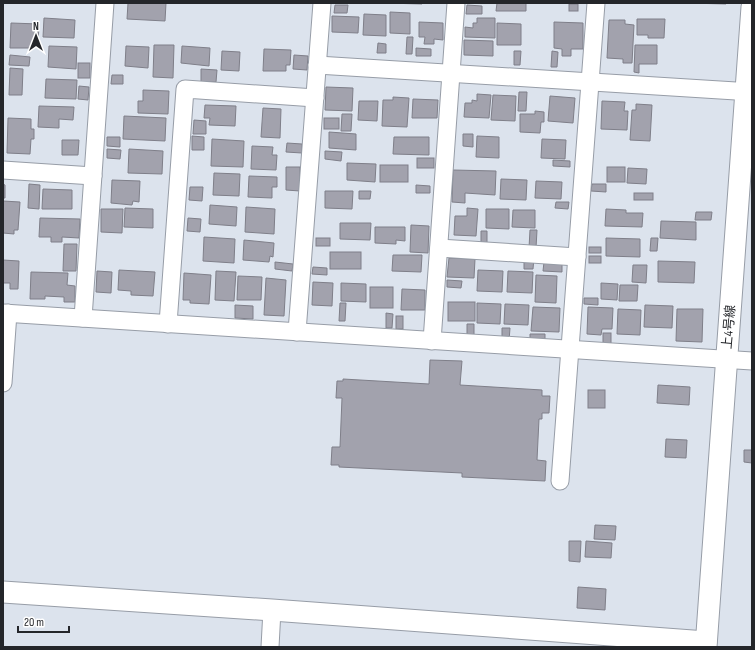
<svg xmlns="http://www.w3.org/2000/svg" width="755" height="650" viewBox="0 0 755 650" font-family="'Sofia Sans Condensed','Noto Sans JP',sans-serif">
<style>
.building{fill:#a2a2ad;stroke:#7f7f89}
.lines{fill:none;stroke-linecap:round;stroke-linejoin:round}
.minor-casing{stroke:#979da7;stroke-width:19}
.tertiary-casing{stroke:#979da7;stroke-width:23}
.minor{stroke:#fff;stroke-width:17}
.tertiary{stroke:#fff;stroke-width:21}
.labels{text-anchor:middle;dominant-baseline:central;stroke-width:3;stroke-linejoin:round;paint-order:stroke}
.street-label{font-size:13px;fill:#24262a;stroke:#fff}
</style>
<rect width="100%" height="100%" fill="#dce3ed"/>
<g class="building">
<polygon points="128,3 166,3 165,21 127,19"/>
<polygon points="385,3 422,3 422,4"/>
<polygon points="497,3 526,3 526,11 496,11"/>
<polygon points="688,3 726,3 726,4"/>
<rect x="569" y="4" width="9" height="7"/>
<polygon points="335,5 348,5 347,13 334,13"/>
<polygon points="467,5 482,6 482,14 466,14"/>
<polygon points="390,12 410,13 410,34 390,33"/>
<polygon points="364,14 386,15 386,36 363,35"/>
<polygon points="332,16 359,17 358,33 332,32"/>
<polygon points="44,18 75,20 74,38 43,37"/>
<polygon points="477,18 495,18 495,38 465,37 465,27 473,28 473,23 477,23"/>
<polygon points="637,19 665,19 664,38 648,38 648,35 637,35"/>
<polygon points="609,20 625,20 625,24 634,25 632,63 623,63 623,59 607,58"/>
<polygon points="419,22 443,23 443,40 434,39 434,44 424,44 425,37 419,37"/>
<polygon points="554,22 583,23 583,49 571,49 571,56 562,56 562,49 554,48"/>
<polygon points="11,23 39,24 38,44 33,44 33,48 10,48"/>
<polygon points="497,23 521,24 521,45 497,45"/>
<polygon points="407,37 413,37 412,54 406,54"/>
<polygon points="464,40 493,41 493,56 464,55"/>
<polygon points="378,43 386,44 386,53 377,53"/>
<polygon points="154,45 174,45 173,78 153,77"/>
<polygon points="635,45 657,45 657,64 639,64 639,73 634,72"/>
<polygon points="49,46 77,47 76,69 48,67"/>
<polygon points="126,46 149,47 148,68 125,66"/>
<polygon points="182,46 210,48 209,66 181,63"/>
<polygon points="416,48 431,49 431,56 416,56"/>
<polygon points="264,49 291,50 290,65 286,65 286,71 263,71"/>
<polygon points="222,51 240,52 239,71 221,70"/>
<polygon points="514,51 521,51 520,65 514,65"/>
<polygon points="552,51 558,52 557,67 551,67"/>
<polygon points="10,55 30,57 29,66 9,65"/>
<polygon points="294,55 308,56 307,70 293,69"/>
<rect x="78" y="63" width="12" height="15"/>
<polygon points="10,68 23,69 22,95 9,95"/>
<polygon points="201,69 217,70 216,82 201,82"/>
<polygon points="112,75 123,75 123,84 111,84"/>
<polygon points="46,79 77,80 76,99 45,98"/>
<polygon points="79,86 89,87 88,100 78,99"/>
<polygon points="326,87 353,88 352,111 325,110"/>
<polygon points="143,90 169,91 168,114 138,113 138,101 143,101"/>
<polygon points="519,92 527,92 526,111 518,111"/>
<polygon points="477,94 491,95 489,118 464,117 465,103 472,103 472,100 477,101"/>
<polygon points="493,95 516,96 515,121 491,120"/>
<polygon points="550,96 575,98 573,123 548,121"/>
<polygon points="393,97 409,98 407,127 382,126 383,100 393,100"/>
<polygon points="413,99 438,100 437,118 412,118"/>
<polygon points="359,101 378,101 377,121 358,120"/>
<polygon points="602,101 625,102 624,111 628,111 627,130 601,129"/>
<polygon points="636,104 652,105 650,141 630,140 632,110 636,110"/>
<polygon points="205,105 236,106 235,126 209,125 210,118 204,118"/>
<polygon points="39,106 74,107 73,120 59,119 59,128 38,127"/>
<polygon points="263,108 281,109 280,138 261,137"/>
<polygon points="535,111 544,112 544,122 541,122 540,133 520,132 520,114 535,114"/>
<polygon points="342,114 352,114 351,131 341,131"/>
<polygon points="124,116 166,118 165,141 123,139"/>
<polygon points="8,118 31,119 31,129 34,129 34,139 31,139 30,154 7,153"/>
<rect x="324" y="118" width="15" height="11"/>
<polygon points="194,120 206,121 206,134 193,134"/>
<polygon points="329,132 356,134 356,150 329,148"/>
<polygon points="463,134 473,134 473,147 463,146"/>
<polygon points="192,136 204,137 204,150 192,150"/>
<polygon points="477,136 499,137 499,158 476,157"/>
<polygon points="107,137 120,137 120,147 107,146"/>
<polygon points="394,137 429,137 429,155 393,154"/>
<polygon points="212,139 244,141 243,167 211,166"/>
<polygon points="542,139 566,140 565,159 541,158"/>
<polygon points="62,140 79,140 78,155 62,155"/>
<polygon points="287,143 302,144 302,153 286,152"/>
<polygon points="252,146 273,147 272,155 277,155 276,170 251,169"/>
<polygon points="107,149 121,150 120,159 107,158"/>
<polygon points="129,149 163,151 162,174 128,173"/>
<polygon points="325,151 342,152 341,161 325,159"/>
<rect x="417" y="158" width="17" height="10"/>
<polygon points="553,160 570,161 570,167 553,166"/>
<polygon points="347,163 376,164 375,182 347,180"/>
<rect x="380" y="165" width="28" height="17"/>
<polygon points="286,167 300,167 300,191 286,190"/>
<rect x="607" y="167" width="18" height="15"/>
<polygon points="628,168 647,169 646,184 627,183"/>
<polygon points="453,170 496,171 495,195 465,193 465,203 452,202"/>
<polygon points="214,173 240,174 239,196 213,195"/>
<polygon points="249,176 277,177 277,187 272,187 272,198 248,197"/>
<polygon points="501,179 527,180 526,200 500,199"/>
<polygon points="112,180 140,181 139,202 133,201 132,205 111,203"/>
<polygon points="536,181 562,182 561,199 535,198"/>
<polygon points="3,184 5,185 5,198 3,198"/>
<polygon points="29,184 40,185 39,209 28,208"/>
<polygon points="592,184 606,184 606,192 591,191"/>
<polygon points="416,185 430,186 430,193 416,193"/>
<polygon points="190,187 203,187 202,201 189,200"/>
<polygon points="43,189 72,190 72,209 42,209"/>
<polygon points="325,191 353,191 352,209 325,208"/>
<polygon points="359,191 371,191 370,199 359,199"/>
<rect x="634" y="193" width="19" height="7"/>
<polygon points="3,201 20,202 18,230 14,230 14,234 3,233"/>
<polygon points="556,202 569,202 568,209 555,208"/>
<polygon points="210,205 237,207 236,226 209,224"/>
<polygon points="246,207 275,209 274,234 245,232"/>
<polygon points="125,208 153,209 153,228 124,227"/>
<polygon points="467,208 478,209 476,236 454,235 455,216 467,216"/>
<polygon points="101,209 123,209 122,233 101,232"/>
<polygon points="486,209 509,209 509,229 486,228"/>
<polygon points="606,209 626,210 626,213 643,213 642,227 605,226"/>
<polygon points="513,210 535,210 535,228 512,227"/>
<polygon points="696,212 712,212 711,220 695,220"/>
<polygon points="40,218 80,219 79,238 62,237 62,242 51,242 51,237 39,237"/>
<polygon points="188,218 201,219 200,232 187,231"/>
<polygon points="661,221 696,222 696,240 660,238"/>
<polygon points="340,223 371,223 370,240 340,239"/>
<polygon points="411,225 429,226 428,253 410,252"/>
<polygon points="375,227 405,227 405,241 396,240 396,244 375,243"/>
<polygon points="530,230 537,230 536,248 529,248"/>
<polygon points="481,231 487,231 487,244 481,243"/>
<polygon points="204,237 235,239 234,263 203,261"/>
<rect x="316" y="238" width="14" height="8"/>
<polygon points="606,238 640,239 640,257 606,256"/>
<polygon points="651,238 658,238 657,251 650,251"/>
<polygon points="244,240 274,243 273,257 270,256 269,262 243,260"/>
<polygon points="64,244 77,244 76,271 63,271"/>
<rect x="589" y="247" width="12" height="6"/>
<rect x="330" y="252" width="31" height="17"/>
<polygon points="393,255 422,255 421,272 392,271"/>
<rect x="589" y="256" width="12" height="7"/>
<polygon points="449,258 475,259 474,278 447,277"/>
<polygon points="524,258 534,258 533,269 524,269"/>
<polygon points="3,260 19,261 18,289 10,289 10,283 3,283"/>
<polygon points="658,261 695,262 694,283 658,282"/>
<polygon points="275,262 293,264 292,271 275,269"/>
<polygon points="544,262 562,263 562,272 543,271"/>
<polygon points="633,265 647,265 646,283 632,282"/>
<polygon points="313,267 327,268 327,275 312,274"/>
<polygon points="119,270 155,272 153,296 131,295 131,291 118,290"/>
<polygon points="478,270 503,271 502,292 477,291"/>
<polygon points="97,271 112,272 111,293 96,292"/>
<polygon points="216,271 236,272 234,301 215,300"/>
<polygon points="508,271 533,272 532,293 507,292"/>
<polygon points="31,272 68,273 67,285 75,286 75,302 64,302 64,297 45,296 45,299 30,299"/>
<polygon points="184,273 211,275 209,304 190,303 190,300 183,300"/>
<polygon points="536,275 557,276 556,303 535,302"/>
<polygon points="238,276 262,277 261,300 237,300"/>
<polygon points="266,278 286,280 284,316 264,315"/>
<polygon points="447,280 462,281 461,288 447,287"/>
<polygon points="313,282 333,283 332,306 312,305"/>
<polygon points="341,283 366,284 366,302 341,301"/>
<polygon points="601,283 618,284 617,300 601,299"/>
<polygon points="620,285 638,285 637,301 619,301"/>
<rect x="370" y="287" width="23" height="21"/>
<polygon points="402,289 425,290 425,310 401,310"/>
<polygon points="584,298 598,298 598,305 584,304"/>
<rect x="448" y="302" width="27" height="19"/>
<polygon points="340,303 346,303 345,321 339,321"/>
<polygon points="477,303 501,304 500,324 477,323"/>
<polygon points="505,304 529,305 528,325 504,324"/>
<polygon points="235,305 253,306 253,319 235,318"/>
<polygon points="645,305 673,306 672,328 644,327"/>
<polygon points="533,307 560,308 559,332 531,331"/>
<polygon points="588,307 613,308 612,329 602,329 601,335 587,334"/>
<polygon points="618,309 641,310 640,335 617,334"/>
<polygon points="677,309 703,309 702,342 676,341"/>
<polygon points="386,313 393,314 392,328 386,328"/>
<rect x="396" y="316" width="7" height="13"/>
<polygon points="467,324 474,324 474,337 467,336"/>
<polygon points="502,328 510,328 509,341 502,340"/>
<rect x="603" y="333" width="8" height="13"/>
<polygon points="530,334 545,334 545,343 530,342"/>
<polygon points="430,360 462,361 460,385 542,390 542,396 550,396 549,413 542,413 542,419 539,419 537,460 546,461 545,481 462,477 462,473 339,467 339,465 331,465 332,447 340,447 342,398 336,398 337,381 343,381 343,379 429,384"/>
<polygon points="658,385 690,387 689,405 657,403"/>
<rect x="588" y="390" width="17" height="18"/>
<polygon points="666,439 687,440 686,458 665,457"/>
<polygon points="744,450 752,450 752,463 744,462"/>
<polygon points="595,525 616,526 615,540 594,539"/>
<polygon points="569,541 581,541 580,562 569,561"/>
<polygon points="586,541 612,543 611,558 585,557"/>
<polygon points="578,587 606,589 605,610 577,608"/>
</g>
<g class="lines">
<defs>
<g id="minor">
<polyline points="317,65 752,92"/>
<polyline points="3,170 93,176"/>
<polyline points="439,248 577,257"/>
<polyline points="3,313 752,361"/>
<polyline points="83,318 105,3"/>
<polyline points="168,324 185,89 315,98"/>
<polyline points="297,332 322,3"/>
<polyline points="432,341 456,3"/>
<polyline points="3,383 8,313"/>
<polyline points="560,481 596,3"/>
<polyline points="270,647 272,610"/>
</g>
<g id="tertiary">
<polyline points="3,592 272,610 706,642"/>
<polyline points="706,647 752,7"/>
</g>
</defs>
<use href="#minor" class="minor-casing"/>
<use href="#tertiary" class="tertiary-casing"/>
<use href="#minor" class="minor"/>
<use href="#tertiary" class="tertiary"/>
</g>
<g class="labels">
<g class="street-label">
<text transform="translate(729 327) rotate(-85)">上4号線</text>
</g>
</g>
<rect width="755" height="650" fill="none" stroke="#24262a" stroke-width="8"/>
<g transform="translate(36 36)" stroke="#ffffff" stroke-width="3" paint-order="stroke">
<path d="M0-3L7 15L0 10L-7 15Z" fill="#24262a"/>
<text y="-6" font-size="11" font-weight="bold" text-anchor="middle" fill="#24262a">N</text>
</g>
<path d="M18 626v6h51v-6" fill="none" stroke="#24262a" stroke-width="2"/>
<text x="24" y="626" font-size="12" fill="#24262a" stroke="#ffffff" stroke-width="3" paint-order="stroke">20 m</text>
</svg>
